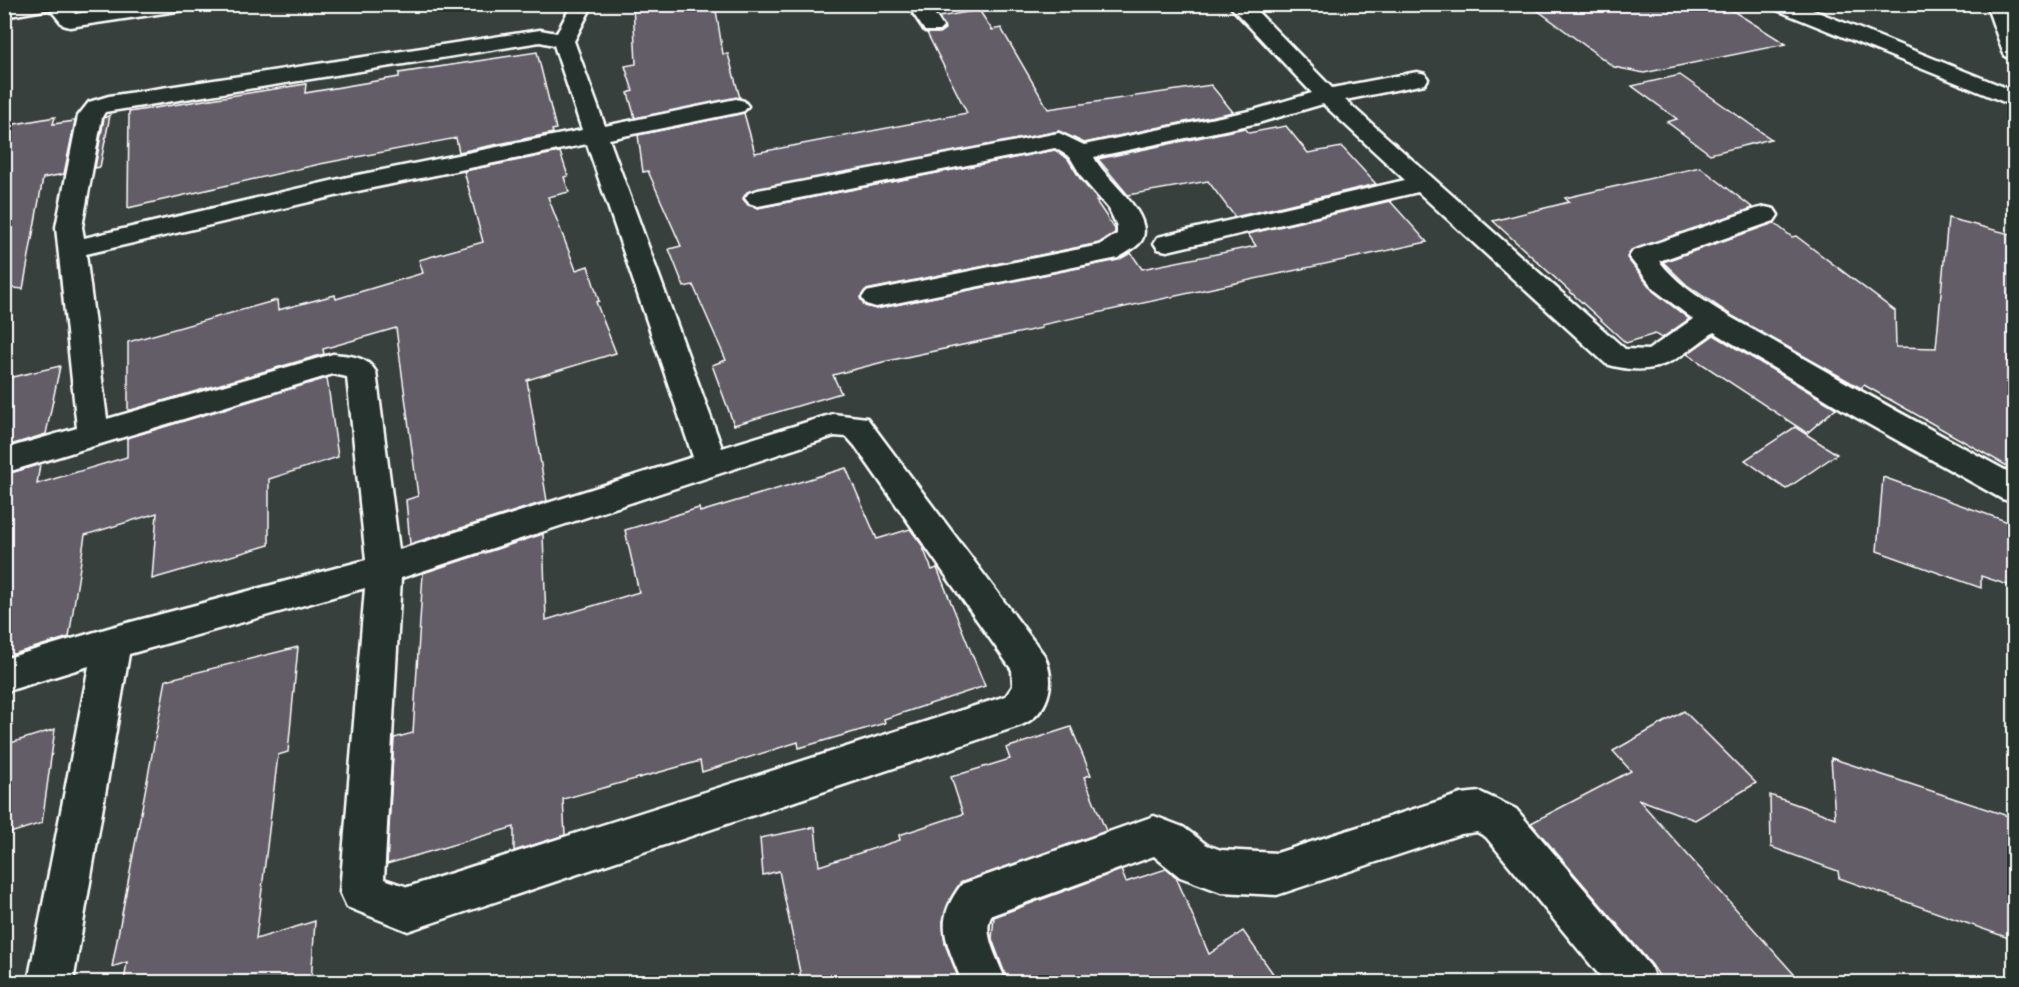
<svg xmlns="http://www.w3.org/2000/svg" width="2019" height="987" viewBox="0 0 2019 987" font-family="Delius,sans-serif">
<style>
.building{fill:#635d67;stroke:#fff;stroke-width:1.5}
.lines{fill:none;stroke-linecap:round;stroke-linejoin:round}
.minor-casing{stroke:#fff;stroke-width:5}
.major-casing{stroke:#fff;stroke-width:5}
.minor{fill:#26332d;fill-rule:evenodd}
.major{fill:#26332d;fill-rule:evenodd}
</style>
<rect width="100%" height="100%" fill="#38403e"/>
<filter id="ink" filterUnits="userSpaceOnUse"><feTurbulence type="fractalNoise" baseFrequency=".0167" numOctaves="2"/><feDisplacementMap in="SourceGraphic" scale="12" xChannelSelector="R" yChannelSelector="G"/><feConvolveMatrix kernelMatrix="1 2 1 2 8 2 1 2 1" color-interpolation-filters="sRGB"/></filter>
<g filter="url(#ink)">
<g class="building">
<polygon points="633,4 715,4 723,54 728,54 740,98 635,118 628,93 633,91 625,66 636,64"/>
<polygon points="1529,4 1722,4 1786,44 1644,73 1614,67"/>
<polygon points="979,10 992,30 1001,28 1048,109 1211,85 1233,112 1084,143 1059,131 747,192 743,199 748,205 758,208 1055,150 1068,159 1081,180 1099,201 1096,201 1115,229 1115,233 1099,243 866,290 860,297 865,306 876,309 1118,260 1131,253 1142,269 1256,246 1248,234 1390,201 1427,242 1041,325 1042,328 883,362 833,375 841,393 734,425 712,365 726,360 693,285 684,287 669,249 681,246 648,171 643,172 638,135 744,113 755,153 967,113 927,33 939,33 945,29 939,17"/>
<polygon points="537,52 556,129 552,130 553,133 459,152 456,138 320,164 128,208 129,112 306,84 305,93 399,77 399,73"/>
<polygon points="1680,75 1771,139 1710,154 1667,122 1677,119 1632,86"/>
<polygon points="110,115 100,167 95,168 104,118"/>
<polygon points="55,117 53,124 75,121 64,174 43,178 23,289 4,287 4,126"/>
<polygon points="1286,126 1308,153 1342,147 1376,184 1235,217 1208,181 1128,195 1098,159 1245,128 1249,133"/>
<polygon points="560,152 568,176 564,177 569,192 548,197 576,270 588,266 599,301 596,302 616,353 527,380 547,501 410,544 406,500 418,496 396,328 323,349 324,354 128,411 128,342 277,300 278,310 335,295 336,299 423,273 419,260 483,242 464,171"/>
<polygon points="1700,167 1753,208 1631,250 1627,258 1653,291 1689,319 1662,338 1655,334 1626,343 1493,221 1569,202 1565,198"/>
<polygon points="1948,218 2014,235 2014,470 1864,385 1861,388 1734,317 1687,285 1663,262 1774,223 1792,237 1796,236 1895,311 1896,347 1936,348"/>
<polygon points="1714,335 1836,408 1807,433 1687,354"/>
<polygon points="60,366 46,434 4,447 4,379"/>
<polygon points="327,378 338,457 269,479 269,545 152,579 157,513 85,535 69,637 4,657 4,475 40,464 37,484 127,457 127,438"/>
<polygon points="1795,427 1837,454 1786,489 1745,460"/>
<polygon points="846,468 877,539 910,529 922,545 932,570 937,568 985,686 884,719 885,723 799,748 798,742 702,772 700,761 563,799 565,835 514,851 514,827 387,864 394,738 413,733 423,573 543,534 546,620 639,592 625,530 699,508 700,512"/>
<polygon points="1883,477 2014,524 2014,587 1981,576 1981,588 1877,551"/>
<polygon points="298,647 288,752 278,755 256,939 315,921 311,982 124,982 127,962 112,967 166,680"/>
<polygon points="1684,711 1756,783 1695,820 1638,799 1801,982 1663,982 1652,965 1531,823 1631,771 1613,751"/>
<polygon points="1071,727 1091,775 1084,777 1106,831 960,883 951,897 943,921 945,944 960,982 802,982 779,871 763,875 760,838 815,827 819,866 900,840 899,835 963,814 951,777 1010,759 1006,748"/>
<polygon points="55,729 42,823 4,835 4,745"/>
<polygon points="1831,758 2014,818 2014,940 1839,878 1838,871 1771,847 1770,795 1835,818"/>
<polygon points="1166,869 1176,877 1209,954 1243,931 1279,982 1008,982 992,939 994,917 1121,870 1126,882"/>
</g>
<g class="lines">
<defs>
<g id="minor">
<polygon points="6,4 68,4 75,14 139,4 194,4 184,10 70,27 63,25 50,9 4,17"/>
<path d="M 572,4 L 593,4 L 574,41 L 605,126 L 736,99 L 744,101 L 748,106 L 744,111 L 736,113 L 609,139 L 722,448 L 833,414 L 867,418 L 1044,655 C 1057,682 1049,715 1019,726 L 408,931 L 347,907 L 340,892 L 365,588 L 129,654 L 73,982 L 28,982 L 89,666 L 4,692 L 4,659 L 112,627 L 366,560 L 347,377 L 333,374 L 4,473 L 4,449 L 77,428 L 56,227 L 78,116 L 89,102 L 109,96 L 540,30 L 557,33 ZM 540,42 L 554,45 L 582,130 L 348,177 L 84,238 L 82,227 L 102,117 L 105,112 ZM 587,144 L 693,457 L 399,550 L 376,372 C 367,356 350,356 333,354 L 107,419 L 86,254 L 348,193 ZM 834,436 L 847,437 L 855,446 L 1012,670 L 1013,686 L 1006,696 L 408,887 L 384,879 L 401,578 Z"/>
<polygon points="907,4 928,4 943,27 939,31 925,31"/>
<path d="M 1228,4 L 1250,4 L 1332,88 L 1417,72 L 1425,74 L 1428,79 L 1425,84 L 1345,100 L 1625,349 L 1648,350 L 1693,319 L 1655,290 L 1629,257 L 1633,251 L 1756,209 L 1765,207 L 1774,209 L 1778,215 L 1774,221 L 1659,261 C 1689,299 1741,322 1782,346 C 1859,391 1937,433 2014,475 L 2014,502 L 2002,499 L 1852,415 L 1714,332 C 1674,361 1657,379 1606,364 L 1418,192 L 1167,251 L 1158,249 L 1154,243 L 1158,237 L 1405,180 L 1323,104 L 1258,123 L 1094,157 C 1104,179 1151,211 1143,237 C 1141,246 1125,253 1118,258 L 876,307 L 866,304 L 862,298 L 866,292 L 1100,245 L 1117,234 L 1117,226 L 1109,209 L 1083,179 L 1070,157 L 1055,148 L 758,206 L 749,203 L 745,198 L 749,193 L 758,190 L 1059,133 L 1084,145 L 1254,110 L 1312,93 Z"/>
<polygon points="1769,4 1798,4 2014,91 2014,106 1772,8"/>
<path d="M 1480,792 L 1516,809 L 1650,966 L 1656,982 L 1605,982 L 1486,837 L 1477,832 L 1461,834 L 1277,895 L 1221,892 L 1180,877 L 1154,856 L 992,915 C 980,932 1001,965 1006,982 L 962,982 C 947,941 932,923 962,884 L 1154,816 L 1183,827 L 1207,845 L 1221,850 L 1277,853 L 1461,794 Z"/>
</g>
<polygon id="major" points="1986,4 2006,4 2014,25 2014,58 2006,57 2003,52"/>
</defs>
<use href="#minor" class="minor-casing"/>
<use href="#major" class="major-casing"/>
<use href="#minor" class="minor"/>
<use href="#major" class="major"/>
</g>
</g>
<rect width="2019" height="987" fill="none" stroke="#26332d" stroke-width="24"/>
<rect x="12" y="12" width="1995" height="963" fill="none" stroke="#fff" stroke-width="2" filter="url(#ink)"/>
</svg>
